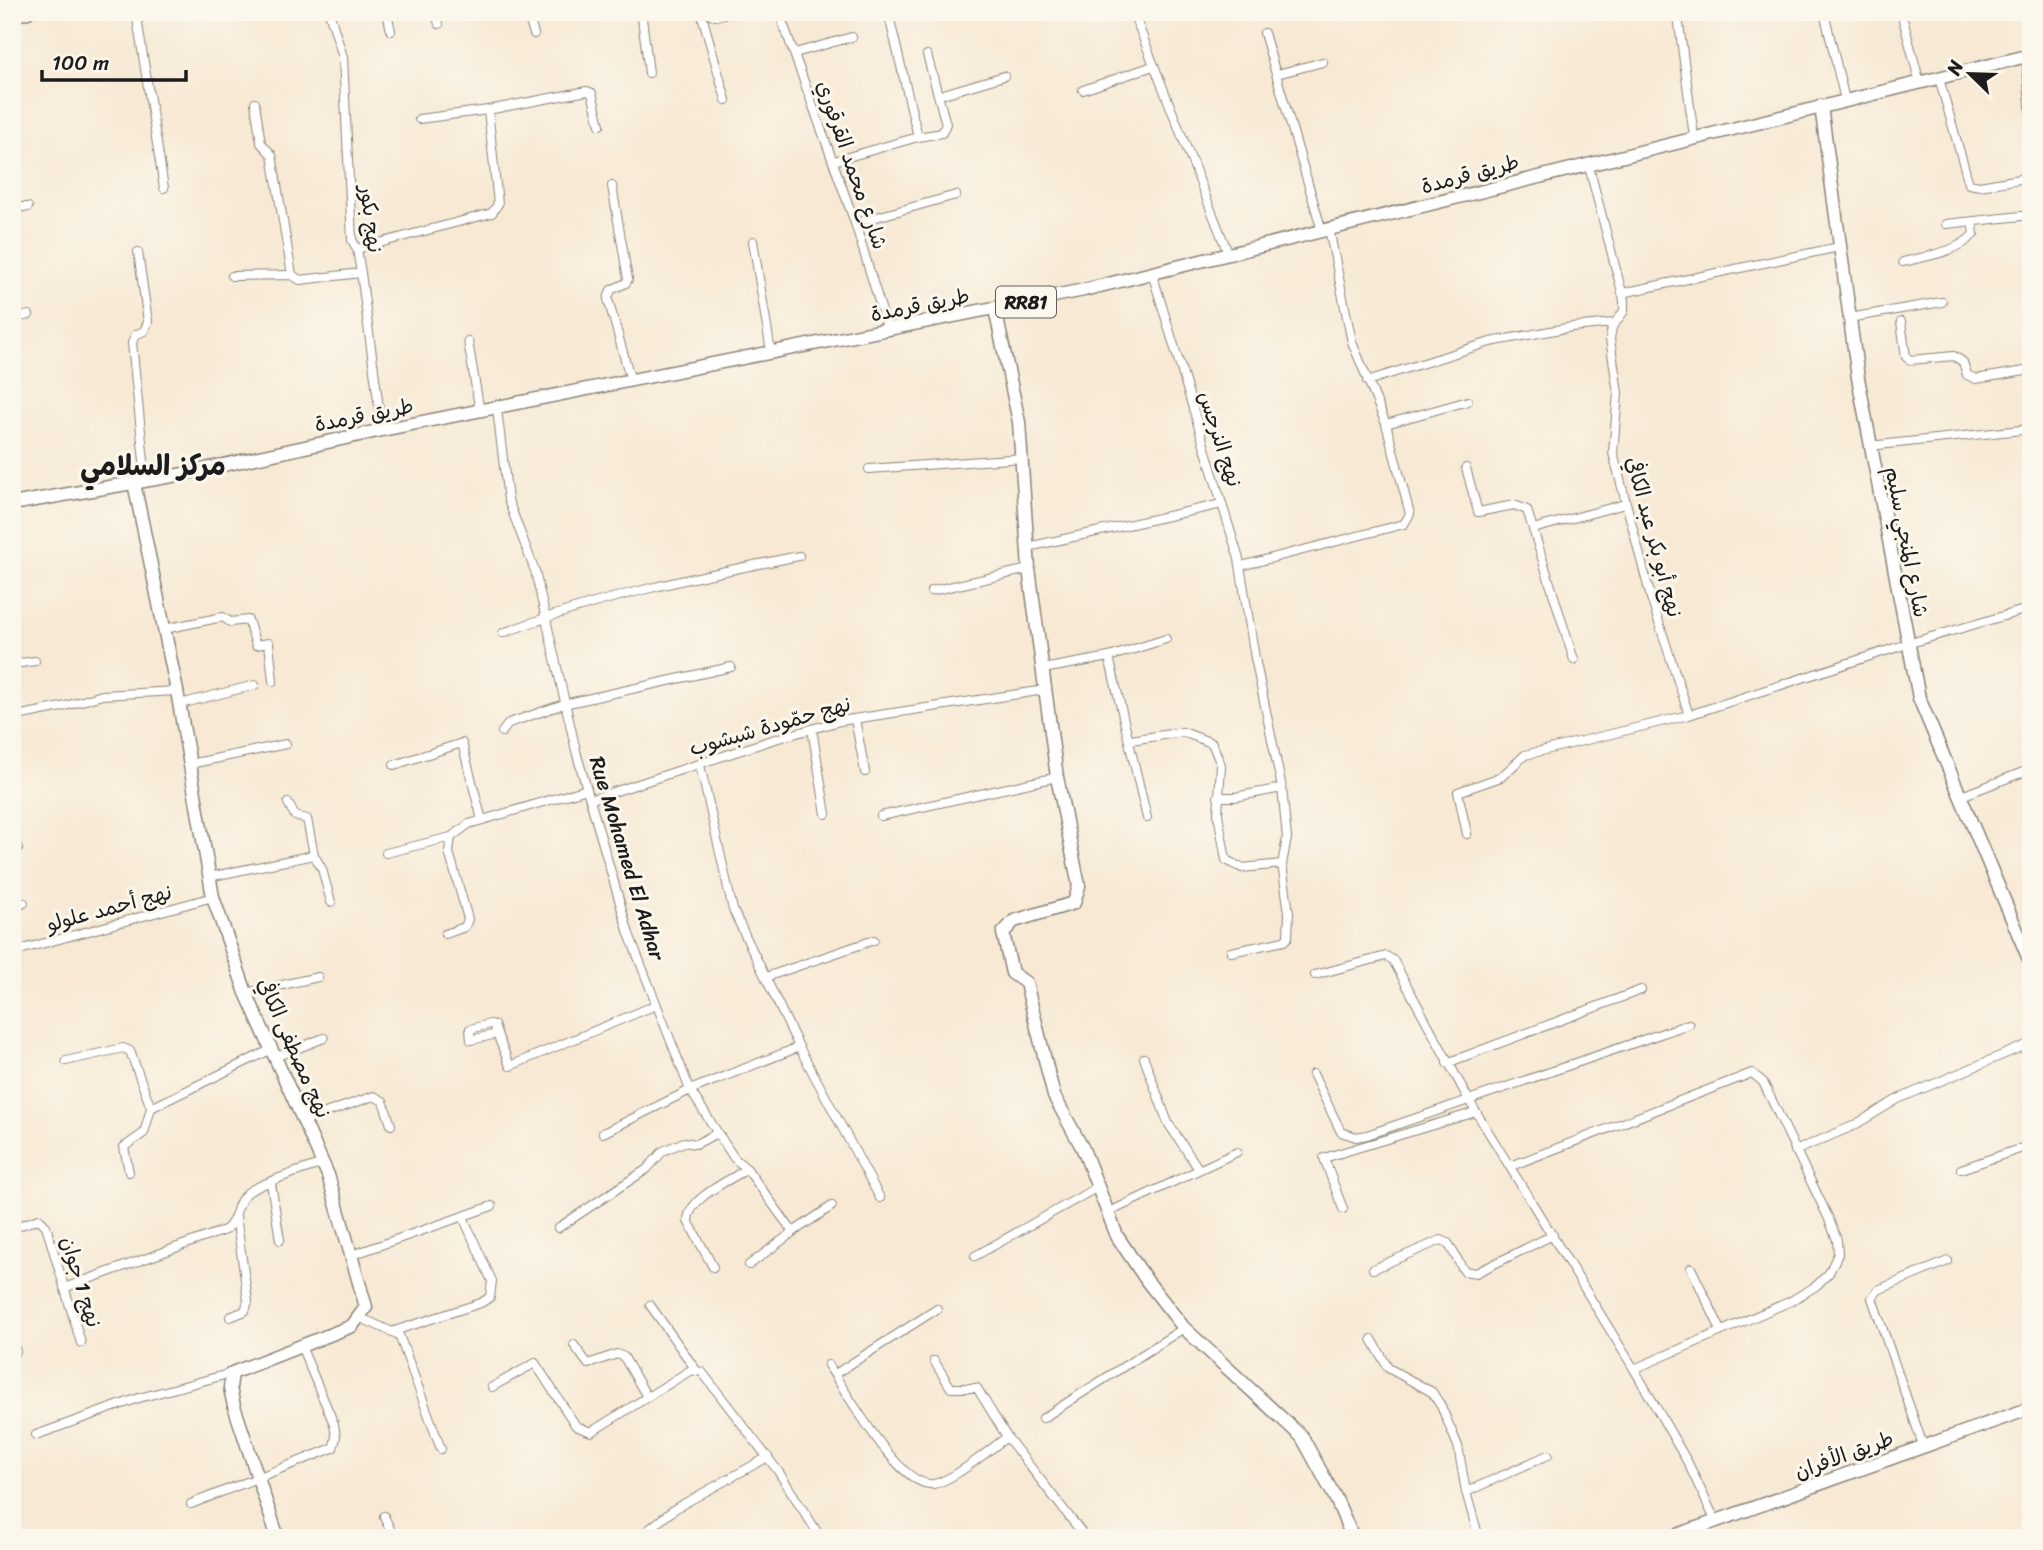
<svg xmlns="http://www.w3.org/2000/svg" width="2043" height="1550" viewBox="0 0 2043 1550" font-family="Sriracha,'Playpen Sans Arabic',sans-serif">
<style>
.lines{fill:none;stroke-linecap:round;stroke-linejoin:round}
.street-casing{stroke:#8a8278;stroke-width:10}
.secondary-casing{stroke:#8a8278;stroke-width:15}
.primary-casing{stroke:#8a8278;stroke-width:15}
.street{stroke:#fff;stroke-width:8}
.secondary{stroke:#fff;stroke-width:12}
.primary{stroke:#fff;stroke-width:12}
.labels{text-anchor:middle;dominant-baseline:central;stroke-width:6;stroke-linejoin:round;paint-order:stroke}
.shield{fill:#fbf7ec;stroke:#5f5e5a;stroke-width:2}
.shield-label{font-size:19px;font-weight:bold;fill:#1c1c1c}
.street-label{font-size:21px;fill:#1c1c1c;stroke:#fbf7ec}
.district-label{font-size:28px;font-weight:bold;fill:#1c1c1c;stroke:#fbf7ec}
</style>
<rect width="100%" height="100%" fill="#fbf7ec"/>
<filter id="ink" filterUnits="userSpaceOnUse"><feTurbulence type="fractalNoise" baseFrequency=".0143" numOctaves="2"/><feDisplacementMap in="SourceGraphic" scale="14" xChannelSelector="R" yChannelSelector="G"/><feConvolveMatrix kernelMatrix="1 2 1 2 8 2 1 2 1" color-interpolation-filters="sRGB"/></filter>
<filter id="wash" filterUnits="userSpaceOnUse"><feTurbulence type="fractalNoise" baseFrequency=".00686" numOctaves="4" result="noise"/><feDisplacementMap in="SourceGraphic" scale="28" xChannelSelector="R" yChannelSelector="G"/><feGaussianBlur stdDeviation="1.57" result="paint"/><feColorMatrix in="noise" values="0 0 0 0 0 0 0 0 0 0 0 0 0 0 0 0 0 1.4 0 .05"/><feComposite in="paint" operator="in"/></filter>
<g filter="url(#wash)">
<rect width="100%" height="100%" fill="#f7e9d4"/>
</g>
<g filter="url(#ink)">
<g class="lines">
<defs>
<g id="street">
<polyline points="136,12 164,188"/>
<polyline points="329,12 343,57 352,240 357,249 361,273 382,430"/>
<polyline points="387,12 391,31"/>
<polyline points="435,12 439,24"/>
<polyline points="527,12 534,34"/>
<polyline points="646,12 642,18 649,73"/>
<polyline points="701,12 726,100"/>
<polyline points="705,12 716,16 732,12"/>
<polyline points="779,12 855,223 888,331"/>
<polyline points="1133,12 1228,253"/>
<polyline points="1824,12 1845,100"/>
<polyline points="1901,12 1920,83"/>
<polyline points="889,16 902,12"/>
<polyline points="1679,24 1694,137"/>
<polyline points="1264,33 1322,231"/>
<polyline points="795,53 852,37"/>
<polyline points="2026,56 2031,119"/>
<polyline points="1277,74 1323,62"/>
<polyline points="1939,78 1969,184 1980,186 2031,177"/>
<polyline points="1083,90 1153,66"/>
<polyline points="940,95 1004,76"/>
<polyline points="255,103 261,143 272,155 292,275"/>
<polyline points="419,119 488,110 587,91 592,93 600,125"/>
<polyline points="918,137 942,133 946,124 927,55"/>
<polyline points="834,161 918,137 888,12"/>
<polyline points="1588,163 1624,300 1624,311 1612,327 1610,339 1618,393 1613,453 1651,598 1689,715"/>
<polyline points="612,186 628,279 626,283 611,290 608,299 631,381"/>
<polyline points="12,207 28,207"/>
<polyline points="855,223 956,195"/>
<polyline points="1946,224 2031,215"/>
<polyline points="753,241 771,352"/>
<polyline points="357,249 492,213 498,204 488,110"/>
<polyline points="138,252 148,322 144,331 135,335 132,343 146,481"/>
<path d="M 1903,262 C 1926,256 1957,253 1974,234 L 1972,222"/>
<polyline points="232,276 292,275 300,280 361,273"/>
<polyline points="1622,293 1839,247"/>
<polyline points="1849,318 1942,302"/>
<polyline points="12,319 29,315"/>
<polyline points="1901,322 1906,357 1910,360 1954,356 1963,362 1967,375 1976,379 2031,370"/>
<polyline points="468,341 480,412"/>
<polyline points="1367,381 1490,342 1572,327 1614,323"/>
<polyline points="497,409 508,500 535,571 577,755 629,934 690,1090 734,1158 747,1169 793,1232 749,1265"/>
<polyline points="1386,424 1468,401"/>
<polyline points="1869,446 2031,429"/>
<polyline points="1466,468 1478,512 1514,505 1527,510 1574,660"/>
<polyline points="869,469 1024,458"/>
<polyline points="1222,504 1239,559 1255,658 1282,788"/>
<polyline points="1533,529 1625,504"/>
<polyline points="1028,547 1222,504 1152,273"/>
<polyline points="1241,566 1404,524 1410,514 1386,424 1352,342 1329,229"/>
<polyline points="931,591 1029,569"/>
<polyline points="164,629 223,617 230,622 248,620 256,645 269,643 273,681"/>
<path d="M 503,633 C 598,597 698,576 799,556"/>
<polyline points="1109,657 1147,818"/>
<polyline points="12,659 21,663 35,661"/>
<polyline points="1043,669 1109,657 1166,639"/>
<polyline points="180,704 255,685"/>
<polyline points="12,717 62,707 102,695 177,691"/>
<polyline points="855,719 865,772"/>
<polyline points="812,729 826,814"/>
<polyline points="502,732 509,723 564,704 731,667"/>
<polyline points="1131,740 1183,732 1212,743 1221,765 1218,814 1226,860 1242,868 1282,864 1289,913 1288,937 1284,941 1231,952"/>
<polyline points="190,764 286,744"/>
<polyline points="394,765 462,743 482,820"/>
<polyline points="1218,797 1235,797 1282,788 1287,838 1282,864"/>
<polyline points="1959,797 2031,769"/>
<polyline points="592,799 772,740 840,721 1045,690"/>
<polyline points="288,803 295,816 307,819 314,855"/>
<polyline points="881,816 1057,777"/>
<polyline points="1467,834 1458,792 1501,777 1525,755 1689,715 1907,644 2031,608"/>
<polyline points="12,848 18,848"/>
<polyline points="386,853 451,837"/>
<polyline points="209,877 314,855 322,869 331,902"/>
<polyline points="12,909 24,903"/>
<polyline points="445,934 465,927 468,919 449,852 451,837 469,824 587,789"/>
<polyline points="12,952 213,897"/>
<polyline points="1315,975 1386,956 1393,960 1470,1102 1634,1369 1688,1463 1716,1522"/>
<polyline points="766,977 874,940"/>
<polyline points="246,993 318,977"/>
<polygon points="490,1024 494,1025 497,1034 471,1040 470,1029"/>
<polyline points="497,1034 510,1066 656,1005"/>
<polyline points="799,1047 880,1198"/>
<polyline points="275,1057 324,1038"/>
<polyline points="1144,1058 1168,1123 1198,1168"/>
<polyline points="66,1061 123,1048 130,1051 151,1108 272,1049"/>
<polyline points="1447,1063 1641,990"/>
<polyline points="1313,1074 1341,1132 1356,1137 1367,1135 1689,1024"/>
<polyline points="305,1120 374,1096 383,1101 391,1125"/>
<polyline points="603,1133 690,1090 799,1047 733,910 700,765"/>
<polyline points="1795,1151 1853,1126 1898,1099 2031,1043"/>
<polyline points="1511,1166 1752,1073 1763,1082 1828,1217 1837,1240 1838,1254 1829,1273 1816,1286 1791,1301 1634,1369"/>
<polyline points="1961,1169 2031,1145"/>
<polyline points="129,1172 124,1147 144,1133 151,1108"/>
<polyline points="271,1183 280,1240"/>
<polyline points="1343,1209 1324,1158 1476,1112"/>
<polyline points="1107,1213 1237,1152"/>
<polyline points="12,1228 39,1219 46,1226 81,1343"/>
<polyline points="558,1228 647,1169 663,1151 684,1142 696,1144 717,1133"/>
<polyline points="793,1232 832,1206"/>
<polyline points="352,1255 492,1206"/>
<polyline points="975,1256 1096,1188"/>
<path d="M 713,1267 L 688,1221 C 688,1198 730,1180 747,1169"/>
<polyline points="1691,1268 1721,1330"/>
<polyline points="1373,1269 1441,1240 1448,1243 1464,1271 1476,1273 1553,1235"/>
<path d="M 64,1288 L 225,1230 C 238,1221 235,1203 247,1193 C 259,1183 306,1169 323,1163"/>
<polyline points="650,1305 696,1370"/>
<polyline points="230,1317 245,1311 248,1301 236,1216"/>
<polyline points="361,1318 399,1335 441,1449"/>
<polyline points="394,1331 481,1303 490,1297 492,1281 463,1217"/>
<polyline points="12,1339 16,1351"/>
<polyline points="1372,1339 1388,1368 1432,1392 1441,1406 1458,1446 1466,1492 1479,1538"/>
<polyline points="574,1345 588,1364 617,1354 624,1357 647,1397"/>
<polyline points="934,1361 951,1388 977,1388 1007,1437 1086,1538"/>
<path d="M 828,1365 C 847,1392 899,1488 933,1484 C 953,1481 990,1449 1007,1437"/>
<polyline points="835,1374 937,1309"/>
<polyline points="492,1387 535,1363 576,1426 591,1432 683,1375 691,1370 702,1372 778,1471 821,1538"/>
<polyline points="1043,1418 1184,1328"/>
<polyline points="36,1435 139,1398 232,1373"/>
<polyline points="1924,1448 1872,1298 1878,1290 1948,1261"/>
<polyline points="1466,1492 1548,1455"/>
<polyline points="191,1504 333,1448 336,1438 334,1424 301,1346"/>
<polyline points="384,1516 394,1538"/>
<polyline points="638,1538 676,1508 768,1457"/>
</g>
<g id="secondary">
<polyline points="12,16 28,12"/>
<polyline points="1821,106 1858,378 1919,698 2031,964"/>
<polyline points="995,309 1019,422 1029,569 1057,777 1079,886 1074,903 1014,921 1003,933 1012,973 1026,983 1054,1096 1083,1149 1117,1236 1147,1281 1184,1328 1302,1437 1336,1499 1353,1538"/>
<polyline points="134,483 177,691 213,897 246,993 328,1175 366,1307 352,1326 232,1373 230,1388 234,1406 278,1538"/>
<polyline points="1669,1538 2031,1408"/>
</g>
<polyline id="primary" points="12,504 178,475 382,430 1084,290 2031,55"/>
</defs>
<use href="#street" class="street-casing"/>
<use href="#secondary" class="secondary-casing"/>
<use href="#primary" class="primary-casing"/>
<use href="#street" class="street"/>
<use href="#secondary" class="secondary"/>
<use href="#primary" class="primary"/>
</g>
</g>
<g class="labels">
<rect class="shield" x="996" y="286.5" width="60" height="31" rx="5"/>
<g class="shield-label">
<text x="1026" y="302">RR81</text>
</g>
<g class="street-label">
<text transform="translate(852 165) rotate(71)">شارع محمد القرقوري</text>
<text transform="translate(1470 174) rotate(-15)">طريق قرمدة</text>
<text transform="translate(371 219) rotate(83)">نهج بكور</text>
<text transform="translate(920 305) rotate(-11)">طريق قرمدة</text>
<text transform="translate(364 415) rotate(-11)">طريق قرمدة</text>
<text transform="translate(1220 439) rotate(72)">نهج النرجس</text>
<text transform="translate(1654 537) rotate(75)">نهج أبو بكر عبد الكافي</text>
<text transform="translate(1907 542) rotate(79)">شارع المنجي سليم</text>
<text transform="translate(770 726) rotate(-16)">نهج حمّودة شبشوب</text>
<text transform="translate(627 858) rotate(73)">Rue Mohamed El Adhar</text>
<text transform="translate(109 908) rotate(-15)">نهج أحمد علولو</text>
<text transform="translate(294 1048) rotate(66)">نهج مصطفى الكافي</text>
<text transform="translate(81 1282) rotate(73)">نهج 1 جوان</text>
<text transform="translate(1844 1455) rotate(-20)">طريق الأفران</text>
</g>
<g class="district-label">
<text x="153" y="465">مركز السلامي</text>
</g>
</g>
<rect width="2043" height="1550" fill="none" stroke="#fbf7ec" stroke-width="42"/>
<g transform="translate(1970 74) rotate(293)" stroke="#fbf7ec" stroke-width="5" paint-order="stroke">
<path d="M0-5L12 26L0 18L-12 26Z" fill="#1c1c1c"/>
<text y="-10" font-size="19" font-weight="bold" text-anchor="middle" fill="#1c1c1c">N</text>
</g>
<path d="M42 70v10h144v-10" fill="none" stroke="#1c1c1c" stroke-width="3.5"/>
<text x="52" y="70" font-size="21" fill="#1c1c1c" stroke="#fbf7ec" stroke-width="5" paint-order="stroke">100 m</text>
</svg>
